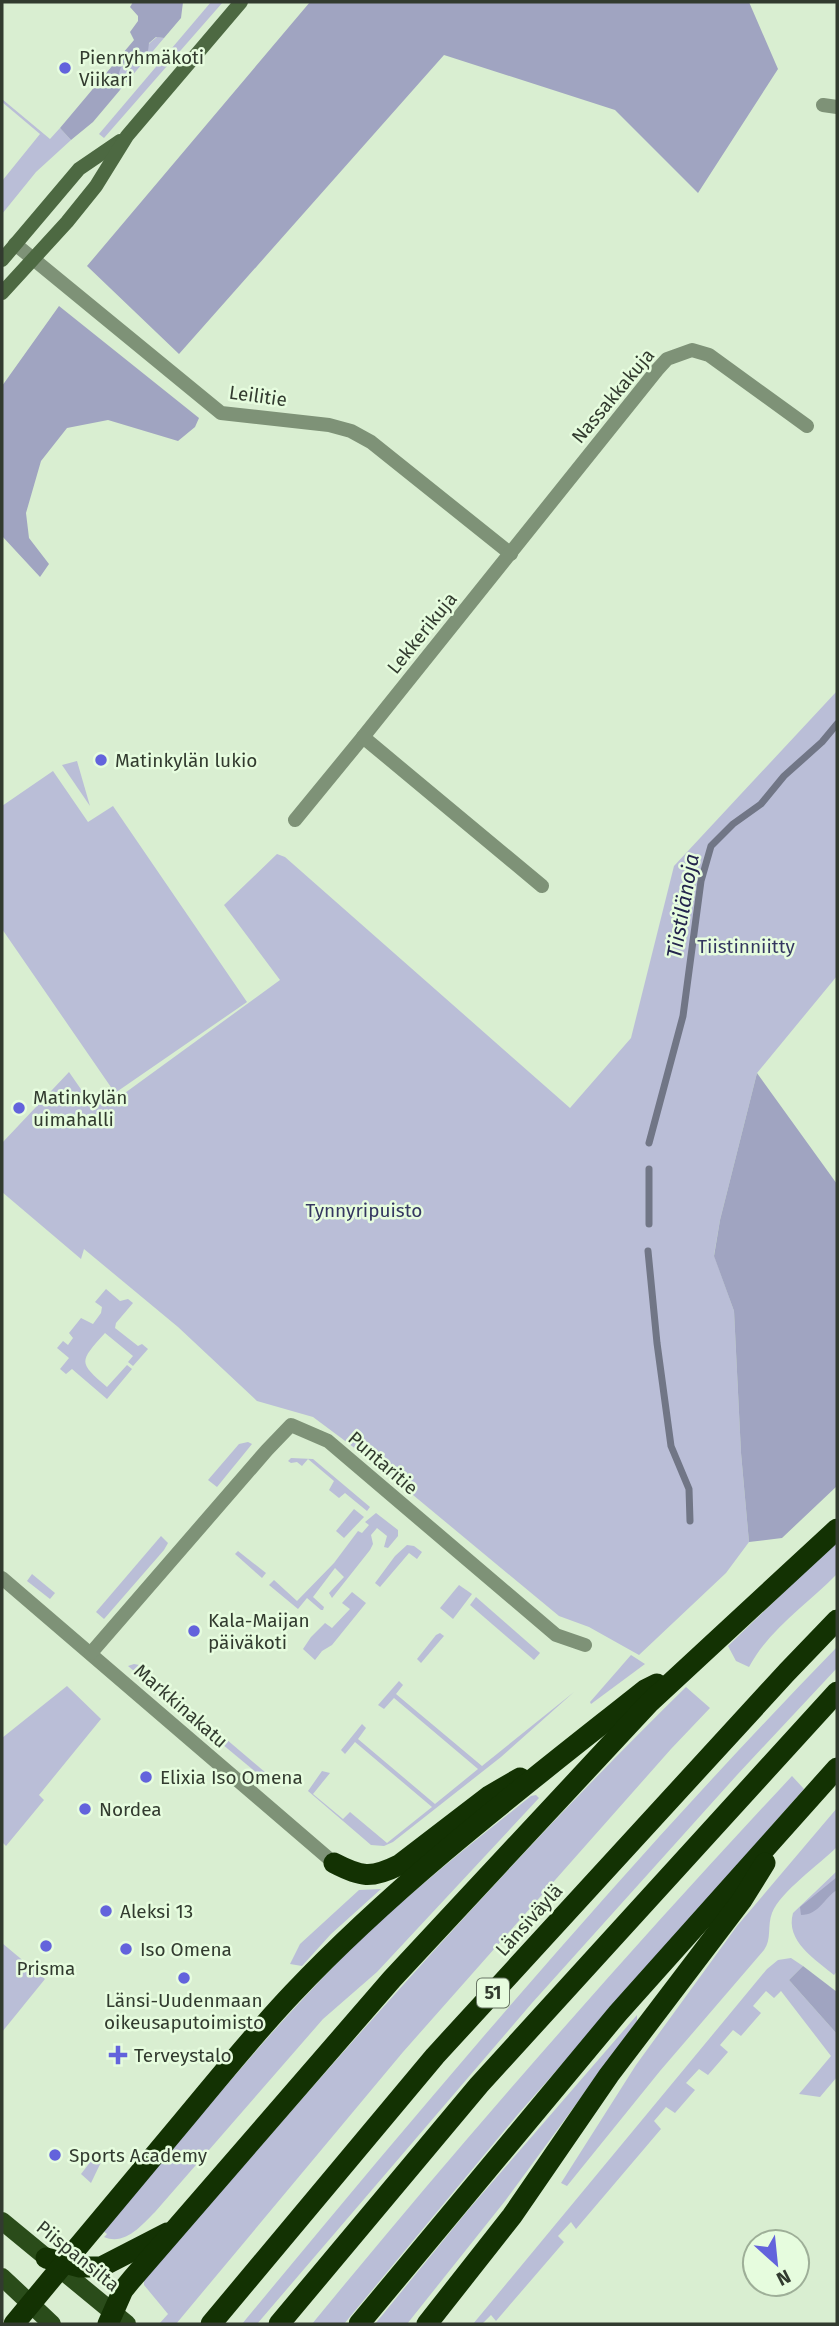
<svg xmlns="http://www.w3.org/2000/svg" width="839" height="2326" viewBox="0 0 839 2326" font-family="'Fira Sans',sans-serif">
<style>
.green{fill:#babed7}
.forest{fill:#a0a4c1}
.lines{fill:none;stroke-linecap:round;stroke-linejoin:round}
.stream{stroke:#717686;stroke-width:7}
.street{stroke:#7e9277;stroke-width:14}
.secondary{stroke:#4d6942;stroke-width:14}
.primary{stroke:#2a4c1a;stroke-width:18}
.highway{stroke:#133203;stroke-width:21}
.poi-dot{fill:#6363dc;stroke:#e6fcde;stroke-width:2.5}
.labels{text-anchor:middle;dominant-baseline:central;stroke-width:5;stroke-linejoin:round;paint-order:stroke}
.shield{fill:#e6fcde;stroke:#687564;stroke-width:2}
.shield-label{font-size:18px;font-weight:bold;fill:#323b2f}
.poi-label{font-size:19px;fill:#323b2f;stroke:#e6fcde;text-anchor:start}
.street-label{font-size:19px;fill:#323b2f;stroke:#e6fcde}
.park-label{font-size:19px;fill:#343660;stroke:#e6fcde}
.water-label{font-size:21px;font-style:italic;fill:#23244c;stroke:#e6fcde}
</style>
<rect width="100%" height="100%" fill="#d9eed1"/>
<g class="green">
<polygon points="211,2 223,2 104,138 99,134"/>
<path d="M 157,37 L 164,38 L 120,90 C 113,66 123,66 139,53 C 145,48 150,42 157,37 Z"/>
<polygon points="2,99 50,139 60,128 71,140 36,172 2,214 2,181 40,134 2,102"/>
<polygon points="837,691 837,976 757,1073 720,1220 714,1255 734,1311 741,1453 749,1542 726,1573 639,1655 589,1627 559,1616 372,1461 313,1417 257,1401 178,1327 84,1249 81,1259 2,1192 2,1143 69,1072 94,1108 115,1093 2,929 2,806 53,771 88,822 113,806 247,1002 115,1093 118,1098 280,980 224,905 277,854 285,857 570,1108 631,1038 674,866"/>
<polygon points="77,761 90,806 62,765"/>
<path d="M 106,1289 L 120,1301 L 128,1299 L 133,1303 L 116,1323 L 115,1328 L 138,1346 L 142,1344 L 148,1349 L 133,1366 L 128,1362 L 133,1356 L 105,1333 C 79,1362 78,1362 107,1387 L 127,1365 L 132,1369 L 107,1399 L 72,1369 L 66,1374 L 60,1369 L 69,1358 L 57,1348 L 63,1341 L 68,1345 L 73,1338 L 69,1333 L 81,1318 L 93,1324 L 101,1313 L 102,1307 L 95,1302 Z"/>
<polygon points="248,1442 252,1444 217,1487 208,1480 239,1444"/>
<polygon points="291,1458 313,1459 370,1507 367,1511 345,1493 339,1498 329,1490 334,1481 308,1459 302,1466 297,1462 291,1463 288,1461"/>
<polygon points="354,1509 364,1517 344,1538 336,1531"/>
<polygon points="376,1513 398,1530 398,1536 388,1548 384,1547 387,1536 377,1528 371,1535 373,1544 370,1550 332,1598 329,1593 344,1577 335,1568 313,1597 324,1607 323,1610 321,1610 307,1598 298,1609 269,1585 274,1580 297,1601 334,1563 358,1531 362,1533 369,1525 365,1522"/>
<polygon points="161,1536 168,1543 164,1550 104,1619 96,1612"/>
<path d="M 837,1541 L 837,1574 C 808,1604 769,1629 749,1667 L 736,1661 L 728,1646 Z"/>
<polygon points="407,1545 414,1546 422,1552 417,1559 409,1553 380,1587 375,1583 395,1556"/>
<polygon points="238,1551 266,1573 262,1578 235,1554"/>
<polygon points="32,1574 55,1593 50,1599 27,1581"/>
<polygon points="459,1585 472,1594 453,1619 440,1608"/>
<polygon points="352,1592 366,1603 332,1645 322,1651 315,1660 303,1649 311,1637 325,1623 332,1628 350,1609 342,1603"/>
<polygon points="476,1597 540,1653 534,1660 470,1605"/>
<polygon points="440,1633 444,1636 421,1663 417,1659 436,1635"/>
<path d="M 837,1647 L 837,1668 L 737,1775 L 532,2003 L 257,2324 L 242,2324 C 433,2093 627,1863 837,1647 Z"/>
<polygon points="631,1655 645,1664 591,1704 590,1702"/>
<polygon points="134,1664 139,1665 273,1779 269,1783 128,1666"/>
<polygon points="399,1681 403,1685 396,1694 482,1766 574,1692 501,1757 393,1842 384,1846 371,1845 308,1791 322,1771 330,1773 313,1794 343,1819 350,1812 387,1843 432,1807 355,1742 345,1754 341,1750 362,1724 366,1728 358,1739 435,1804 478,1769 394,1698 384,1709 378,1705"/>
<polygon points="67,1686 101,1719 39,1795 44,1800 6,1846 2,1842 2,1738"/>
<path d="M 686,1687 L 710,1708 L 671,1749 L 403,2052 L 176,2324 L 159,2324 L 168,2314 L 144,2285 L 144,2280 C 320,2078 495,1874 686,1687 Z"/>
<path d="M 792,1776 L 804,1789 L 519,2113 L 344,2324 L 312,2324 C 466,2136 626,1954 792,1776 Z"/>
<path d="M 536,1795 L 539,1798 L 377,1972 L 323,2019 L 155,2212 C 142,2225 125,2246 104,2237 L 107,2234 L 103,2231 C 180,2141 254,2048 337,1963 C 397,1902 465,1849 531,1796 Z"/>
<path d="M 837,1808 L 837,1847 C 820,1864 780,1892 772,1913 C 767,1926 772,1939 764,1950 L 660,2071 L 567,2186 L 561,2183 L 636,2065 L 737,1926 Z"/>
<path d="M 837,1871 L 837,1971 L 834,1975 C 815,1959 785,1941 793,1913 Z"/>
<polygon points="381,1889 331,1934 302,1966 290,1964 300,1944 359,1890"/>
<polygon points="2,1943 45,1979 2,2032"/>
<polygon points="791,1958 803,1966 789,1980 837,2034 837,2077 820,2097 799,2094 831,2056 781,1991 774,1998 766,1991 753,2006 761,2013 741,2036 733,2030 720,2045 728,2052 708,2075 699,2069 686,2083 695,2090 675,2113 666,2107 654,2121 661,2129 576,2229 571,2222 558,2236 564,2242 496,2321 491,2315 482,2324 473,2324 767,1969 778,1960"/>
<polygon points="637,2015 637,2021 505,2201 407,2324 375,2324 469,2209"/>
<polygon points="98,2152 104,2156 91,2183 81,2174"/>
</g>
<g class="forest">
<path d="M 133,2 L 183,2 L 181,18 L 164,38 L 156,37 L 149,43 L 148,51 C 126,55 114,68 120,90 L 93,122 L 71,140 L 60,128 L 134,40 L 130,32 L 138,21 L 138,16 L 130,7 Z"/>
<polygon points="310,2 749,2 778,69 698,193 615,110 444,55 179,354 87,266"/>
<polygon points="59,306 199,418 195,427 178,441 108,420 67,428 41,461 26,513 29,538 49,564 40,577 2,536 2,386"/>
<polygon points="757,1073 837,1184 837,1486 782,1538 749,1542 741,1453 734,1311 714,1256 720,1220"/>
<path d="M 837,1877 L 837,1890 C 824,1898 819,1915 801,1915 L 800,1907 Z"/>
<polygon points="803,1966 837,1992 837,2034 789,1980"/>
</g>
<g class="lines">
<g class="stream">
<polyline points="649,1143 683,1016 701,881 711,846 733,824 761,804 784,776 822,742 837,724"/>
<polyline points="649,1224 649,1169"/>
<polyline points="648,1251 657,1343 671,1446 689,1489 690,1521"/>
</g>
<g class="street">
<polyline points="823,105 837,107"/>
<polyline points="15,244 221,413 329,425 351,431 371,442 511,554"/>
<polyline points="295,820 363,737"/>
<polyline points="542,886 363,737 657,370 667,359 692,350 709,355 807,426"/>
<polyline points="2,1578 334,1863"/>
<polyline points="91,1653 267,1450 291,1425 328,1441 556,1635 585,1645"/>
</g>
<g class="secondary">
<polyline points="2,260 79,169 120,141"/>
<polyline points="2,293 67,222 96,186 127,136 241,2"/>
</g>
<g class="primary">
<polyline points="2,2221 127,2324"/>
<polyline points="2,2277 52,2324"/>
</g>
<g class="highway">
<path d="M 334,1863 C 361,1877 371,1879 399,1865 L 489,1796 L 520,1778"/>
<polyline points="46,2258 80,2267 101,2267 167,2233"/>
<path d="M 14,2324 C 70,2256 126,2189 183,2121 C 219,2078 254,2034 293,1993 C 399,1881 524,1786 645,1690 L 657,1684"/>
<polyline points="108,2324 123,2290 132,2279 392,1979 649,1703 837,1529"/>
<polyline points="211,2324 435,2056 787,1672 837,1620"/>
<polyline points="279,2324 479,2085 837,1692"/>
<polyline points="359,2324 618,2013 837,1768"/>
<polyline points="427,2324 512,2216 609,2075 742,1900 765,1863"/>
</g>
</g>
<g class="poi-dot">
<circle cx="65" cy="68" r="7"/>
<circle cx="101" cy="760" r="7"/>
<circle cx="19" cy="1108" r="7"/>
<circle cx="194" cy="1631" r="7"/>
<circle cx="146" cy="1777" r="7"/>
<circle cx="85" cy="1809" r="7"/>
<circle cx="106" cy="1911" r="7"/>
<circle cx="46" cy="1946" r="7"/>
<circle cx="126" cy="1949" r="7"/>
<circle cx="184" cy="1978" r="7"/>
<path d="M114.5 2044.5h7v7h7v7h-7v7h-7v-7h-7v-7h7z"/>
<circle cx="55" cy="2155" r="7"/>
</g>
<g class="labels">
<rect class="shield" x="477" y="1978.5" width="32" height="29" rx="5"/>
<g class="shield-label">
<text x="493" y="1993">51</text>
</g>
<g class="poi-label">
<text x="79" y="57">Pienryhmäkoti<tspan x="79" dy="22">Viikari</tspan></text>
<text x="115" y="760">Matinkylän lukio</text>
<text x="33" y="1097">Matinkylän<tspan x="33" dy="22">uimahalli</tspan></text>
<text x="208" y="1620">Kala-Maijan<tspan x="208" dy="22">päiväkoti</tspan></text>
<text x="160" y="1777">Elixia Iso Omena</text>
<text x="99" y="1809">Nordea</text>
<text x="120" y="1911">Aleksi 13</text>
<text x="140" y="1949">Iso Omena</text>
<text x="46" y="1968" text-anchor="middle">Prisma</text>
<text x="184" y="2000" text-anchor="middle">Länsi-Uudenmaan<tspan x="184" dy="22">oikeusaputoimisto</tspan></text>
<text x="134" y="2055">Terveystalo</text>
<text x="69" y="2155">Sports Academy</text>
</g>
<g class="street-label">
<text transform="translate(258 396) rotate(8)">Leilitie</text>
<text transform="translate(613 396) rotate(-50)">Nassakkakuja</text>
<text transform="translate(422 633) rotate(-51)">Lekkerikuja</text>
<text transform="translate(383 1463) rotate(41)">Puntaritie</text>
<text transform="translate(181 1706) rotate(41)">Markkinakatu</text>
<text transform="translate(529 1920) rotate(-48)">Länsiväylä</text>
<text transform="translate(78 2256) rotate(39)">Piispansilta</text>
</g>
<g class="park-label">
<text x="746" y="946">Tiistinniitty</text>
<text x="364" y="1210">Tynnyripuisto</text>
</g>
<g class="water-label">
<text transform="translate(683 906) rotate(-80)">Tiistilänoja</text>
</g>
</g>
<rect width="839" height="2326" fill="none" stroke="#323b2f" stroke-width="7"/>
<g transform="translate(776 2263) rotate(153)"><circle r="33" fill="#e6fcde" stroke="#9eaf98" stroke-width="2"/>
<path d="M0-5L12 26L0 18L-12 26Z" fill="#6363dc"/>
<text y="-10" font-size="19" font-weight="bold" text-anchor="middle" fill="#323b2f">N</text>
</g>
</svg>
